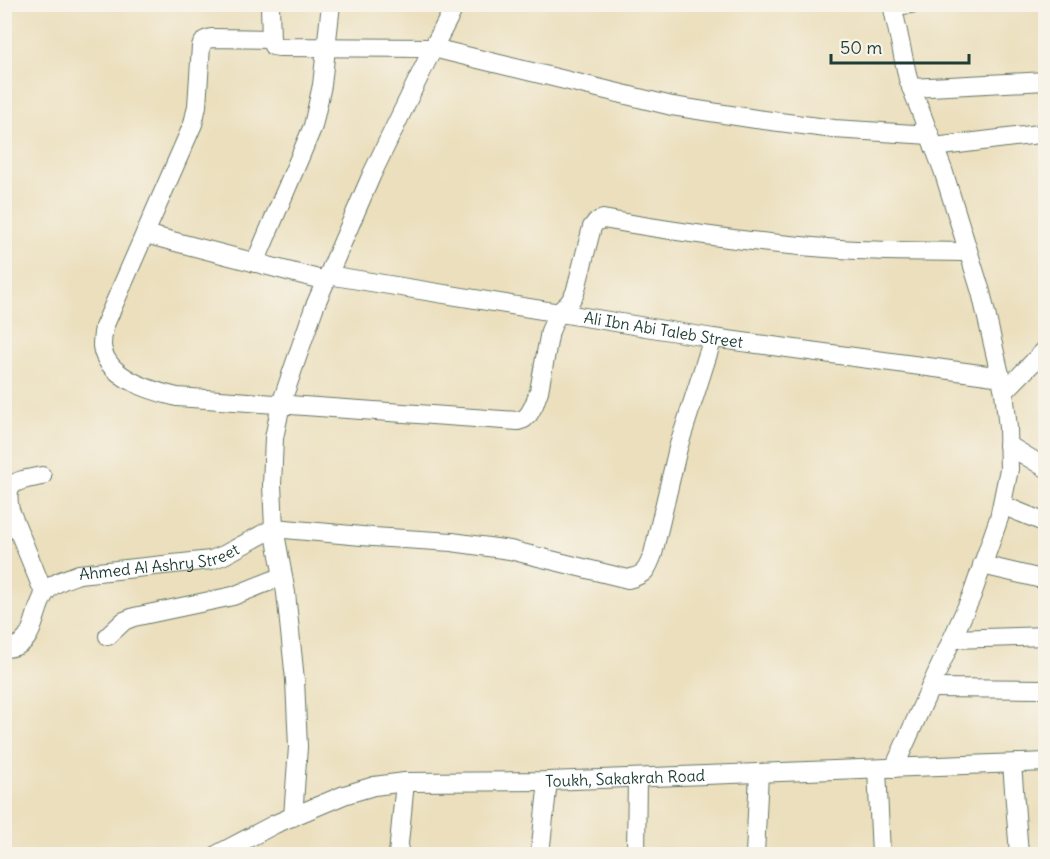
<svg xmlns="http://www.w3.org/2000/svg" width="1050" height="859" viewBox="0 0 1050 859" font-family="Delius,sans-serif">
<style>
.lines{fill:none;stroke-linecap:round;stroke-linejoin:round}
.minor-casing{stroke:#667664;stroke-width:20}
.minor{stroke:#fff;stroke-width:18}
.labels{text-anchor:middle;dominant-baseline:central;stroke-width:5;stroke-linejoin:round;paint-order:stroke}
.street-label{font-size:16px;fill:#1f3d34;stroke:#f7f3e8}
</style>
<rect width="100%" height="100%" fill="#f7f3e8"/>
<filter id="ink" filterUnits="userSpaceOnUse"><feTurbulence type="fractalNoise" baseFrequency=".0167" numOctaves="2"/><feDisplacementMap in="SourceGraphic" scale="12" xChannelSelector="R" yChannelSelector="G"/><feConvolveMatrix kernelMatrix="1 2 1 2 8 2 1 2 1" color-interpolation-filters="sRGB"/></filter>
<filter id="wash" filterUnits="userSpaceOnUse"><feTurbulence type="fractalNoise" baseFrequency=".008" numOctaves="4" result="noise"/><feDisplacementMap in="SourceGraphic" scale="24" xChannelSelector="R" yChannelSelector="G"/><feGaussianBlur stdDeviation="1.35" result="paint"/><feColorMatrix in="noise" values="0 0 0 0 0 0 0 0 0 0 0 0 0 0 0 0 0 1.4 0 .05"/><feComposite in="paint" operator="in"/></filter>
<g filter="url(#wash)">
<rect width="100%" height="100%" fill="#ebdfbd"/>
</g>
<g filter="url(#ink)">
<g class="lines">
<defs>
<g id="minor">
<polyline points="270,4 271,42 273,46 279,47 433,48 672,106 756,119 834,129 930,135"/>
<polyline points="892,4 908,79 943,170 981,292 1004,392 1008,428 1009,469 999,518 972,595 894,768"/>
<polyline points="892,6 911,4"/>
<path d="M 271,39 L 211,38 L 205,40 L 201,46 L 197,106 L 193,124 L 104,327 C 103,333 102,340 102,346 C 106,378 152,391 177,397 L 518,421 L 524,419 L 529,414 L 534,405 L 539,391 L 550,331 L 558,313 L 569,303 L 575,293 L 592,227 L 596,222 L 603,219 C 682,233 760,244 840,249 C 883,252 926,251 968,252"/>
<polyline points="911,88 1046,81"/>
<polyline points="934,147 1039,134 1046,129"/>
<polyline points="145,234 326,281"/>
<polyline points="255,263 313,126 322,85 331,4"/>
<path id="s1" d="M 328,275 L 713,338 L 1002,377"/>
<polyline points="1004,392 1046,349"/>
<polyline points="1008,445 1046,468"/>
<path d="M 42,476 C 17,481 4,480 10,510 L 44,593"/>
<polyline points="1002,505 1046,523"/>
<polyline points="982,565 1046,580"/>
<polyline points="108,636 124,621 134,617 233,596 283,576"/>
<polyline points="952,639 1046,636"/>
<path id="s2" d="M 4,648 C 38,648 31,612 46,592 C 53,582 68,578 79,574 L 211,560 L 224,555 L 274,528 L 373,537 L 452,542 L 510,550 L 628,579 C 645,575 647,570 653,554 L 678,448 L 713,338"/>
<polyline points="930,688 1046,689"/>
<polyline points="1012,764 1019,854"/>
<polyline points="877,769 881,854"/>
<polyline points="293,817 298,747 295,680 286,593 274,528 272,485 274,438 281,404 314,308 372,174 433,48 456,4"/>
<path id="s3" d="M 218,854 L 275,824 L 344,795 L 374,786 L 405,782 L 548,781 L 1046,762"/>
<polyline points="398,854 405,782"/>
<polyline points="540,854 548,781"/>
<polyline points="636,854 637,778"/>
<polyline points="755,854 759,773"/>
</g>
</defs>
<use href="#minor" class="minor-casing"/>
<use href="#minor" class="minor"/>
</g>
</g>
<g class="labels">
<g class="street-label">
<text stroke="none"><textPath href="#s1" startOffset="340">Ali Ibn Abi Taleb Street</textPath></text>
<text stroke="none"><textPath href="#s2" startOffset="195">Ahmed Al Ashry Street</textPath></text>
<text stroke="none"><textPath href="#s3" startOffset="422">Toukh, Sakakrah Road</textPath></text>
</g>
</g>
<rect width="1050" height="859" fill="none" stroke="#f7f3e8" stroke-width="24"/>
<path d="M831 54v9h138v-9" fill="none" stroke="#1f3d34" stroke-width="3"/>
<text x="840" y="54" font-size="18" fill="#1f3d34" stroke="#f7f3e8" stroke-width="4.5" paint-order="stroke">50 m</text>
</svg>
